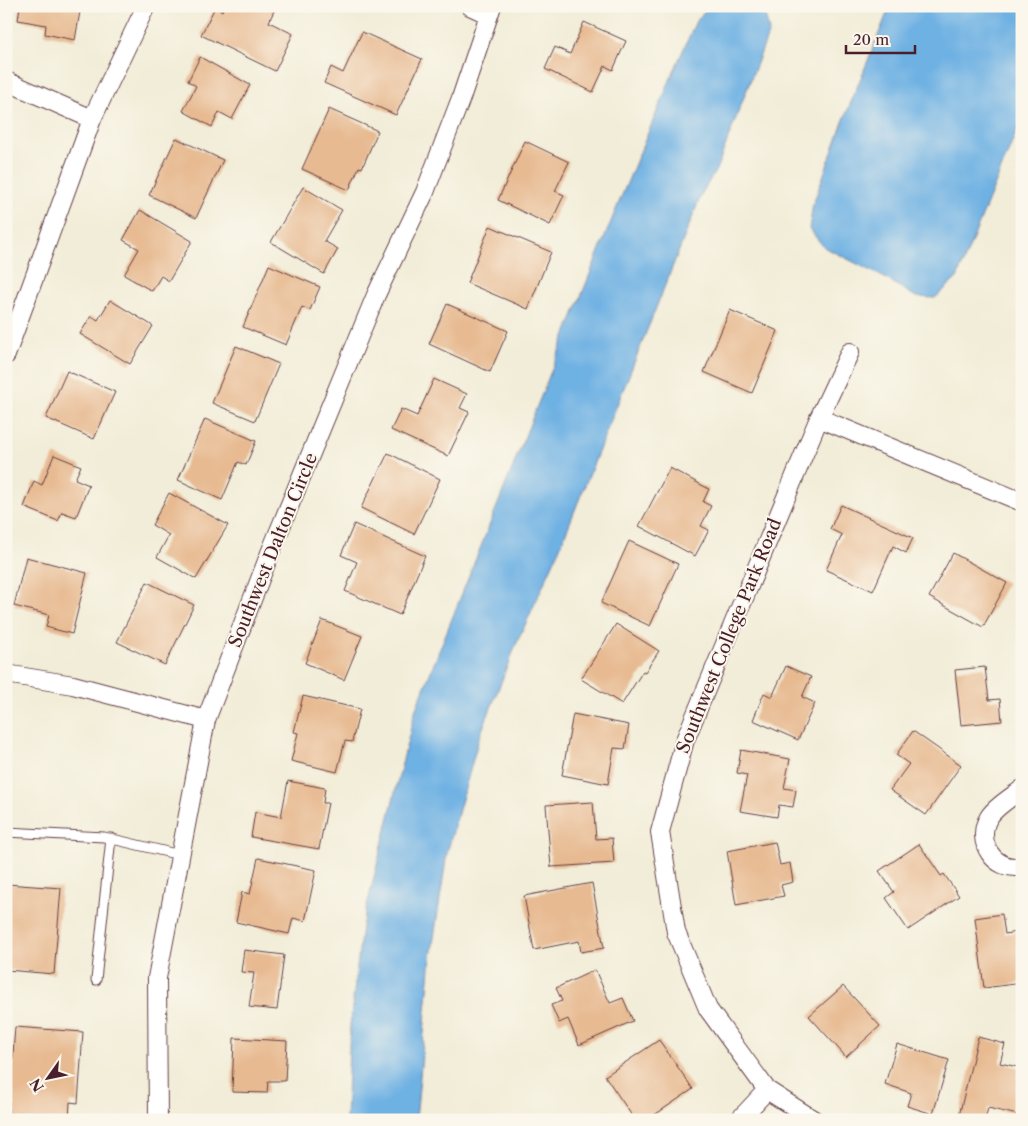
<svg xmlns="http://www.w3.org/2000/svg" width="1028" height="1126" viewBox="0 0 1028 1126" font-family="'Libre Caslon Text',serif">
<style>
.water{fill:#6eb1e3;stroke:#5c6887}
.building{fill:#e7ba91}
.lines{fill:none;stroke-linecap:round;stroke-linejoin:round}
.lane-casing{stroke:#633e45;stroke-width:11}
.street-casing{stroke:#633e45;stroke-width:20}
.lane{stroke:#fff;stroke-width:9}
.street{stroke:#fff;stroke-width:18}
.labels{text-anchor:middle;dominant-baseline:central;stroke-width:4;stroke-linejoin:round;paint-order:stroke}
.street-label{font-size:18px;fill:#4a1f2b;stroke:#fbf7ec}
</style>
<rect width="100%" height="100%" fill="#fbf7ec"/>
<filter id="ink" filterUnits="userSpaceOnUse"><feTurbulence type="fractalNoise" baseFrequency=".02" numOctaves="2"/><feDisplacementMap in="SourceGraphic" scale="10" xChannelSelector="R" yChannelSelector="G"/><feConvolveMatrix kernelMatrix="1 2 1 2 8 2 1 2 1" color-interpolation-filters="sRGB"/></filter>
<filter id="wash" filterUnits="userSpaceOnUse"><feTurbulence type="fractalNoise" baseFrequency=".0096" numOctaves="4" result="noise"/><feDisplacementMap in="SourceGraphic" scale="20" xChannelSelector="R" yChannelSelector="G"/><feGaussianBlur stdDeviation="1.12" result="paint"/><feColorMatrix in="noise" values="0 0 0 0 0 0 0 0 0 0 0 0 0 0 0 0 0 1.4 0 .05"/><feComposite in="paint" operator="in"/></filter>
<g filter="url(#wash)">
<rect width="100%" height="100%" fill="#f2edd8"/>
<g class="water">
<polygon points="718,6 767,6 765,14 769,32 716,170 702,193 557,555 515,647 479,738 447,853 431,957 416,1120 346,1120 350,1025 362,926 415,711 610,224 673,73 696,21 706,10"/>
<polygon points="890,6 1022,6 1022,118 957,278 935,298 916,297 885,278 824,247 809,229 813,204 843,122"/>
</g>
<g id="blocks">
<g class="building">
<polygon points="20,6 81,6 75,40 45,34 46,25 18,20"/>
<polygon points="224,6 276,6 269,22 293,34 275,71 201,35 215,7 222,11"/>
<polygon points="624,6 636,6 634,11"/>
<polygon points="584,22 626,41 613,70 605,66 593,92 545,69 555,47 570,54"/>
<polygon points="362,32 422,59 396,115 324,83 331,67 343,73"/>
<polygon points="200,57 250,85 232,119 219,112 212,127 183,111 196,86 188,81"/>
<polygon points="329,109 378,131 362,168 359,167 349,190 302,169"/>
<polygon points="176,138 223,160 196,218 149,195"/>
<polygon points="525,141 569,162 555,191 564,195 550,225 498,200"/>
<polygon points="303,187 342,210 324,241 338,249 324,274 271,242"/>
<polygon points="6,196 11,198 6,207"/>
<polygon points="140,210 192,241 169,281 161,276 152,291 124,275 139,249 123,240"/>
<polygon points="490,226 551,252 528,309 467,283"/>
<polygon points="269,265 320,287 310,310 302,307 286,345 243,327"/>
<polygon points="110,300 153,326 130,364 80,334 91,316 98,320"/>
<polygon points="447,304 508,331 490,372 429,344"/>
<polygon points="730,310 778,331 752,393 704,372"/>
<polygon points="236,346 279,364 255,421 212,403"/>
<polygon points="67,371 115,392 94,439 46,418"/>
<polygon points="434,379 467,394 460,408 469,412 448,456 391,430 401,409 417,416"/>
<polygon points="205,419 256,441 246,465 238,462 222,500 178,480"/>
<polygon points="388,453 440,479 414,534 361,508"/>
<polygon points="54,455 81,466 75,479 89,485 76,517 62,512 58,521 24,507 34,481 42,485"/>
<polygon points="670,468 709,489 703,502 711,506 701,526 709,530 695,556 639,526"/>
<polygon points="169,493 228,525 196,579 157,557 169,535 152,525"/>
<polygon points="841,505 913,538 906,553 893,546 873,591 826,570 842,535 830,529"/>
<polygon points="354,524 425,556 400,615 345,591 357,562 341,555"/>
<polygon points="629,541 678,564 650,626 601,603"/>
<polygon points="953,553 1007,583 983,627 929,597"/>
<polygon points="26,557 87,573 72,634 46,627 49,615 14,606"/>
<polygon points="147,582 194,605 165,665 117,642"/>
<polygon points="322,620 362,636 344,680 305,663"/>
<polygon points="616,624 659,651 645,672 643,671 622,704 581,679"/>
<polygon points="786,666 811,677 802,697 815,703 798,740 753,720 764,693 772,697"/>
<polygon points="985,667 989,700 1000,699 1002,721 961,725 955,670"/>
<polygon points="303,696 360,709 352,742 345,741 337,772 291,761 298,733 294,732"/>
<polygon points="573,714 629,725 625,749 614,748 608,784 562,775"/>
<polygon points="913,731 961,765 926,815 890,790 909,764 896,755"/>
<polygon points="741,750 790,759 784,788 796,790 793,807 779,805 777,817 740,811 747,775 737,773"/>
<polygon points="288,781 325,788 323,803 328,803 319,849 251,837 255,812 281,817"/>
<polygon points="593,802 596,839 612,838 614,863 551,867 546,805"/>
<polygon points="775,842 780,865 790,863 793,882 781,885 784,896 736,905 727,851"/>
<polygon points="919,844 941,876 944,874 959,896 908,930 886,898 894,892 879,871"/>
<polygon points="258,858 316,870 305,921 293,918 289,934 236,922 242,892 250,894"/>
<polygon points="592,883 604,948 581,952 579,941 534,950 524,896"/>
<polygon points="6,884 61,888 54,974 6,970"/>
<polygon points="1002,914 1005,934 1022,931 1022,983 984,988 975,918"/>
<polygon points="244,950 284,955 277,1010 249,1007 254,973 241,972"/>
<polygon points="595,970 610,1003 623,998 633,1021 579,1045 568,1019 559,1023 551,1005 562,1001 556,988"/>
<polygon points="843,986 880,1026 846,1057 809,1016"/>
<polygon points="15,1027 83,1032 78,1103 70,1102 69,1120 8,1120"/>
<polygon points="978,1037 1005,1044 1000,1063 1022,1068 1022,1116 988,1108 985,1120 958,1120"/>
<polygon points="234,1038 287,1041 285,1081 268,1081 267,1093 232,1092"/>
<polygon points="659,1040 693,1089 647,1120 635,1120 605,1076"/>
<polygon points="897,1044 949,1060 933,1114 907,1106 911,1093 885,1084"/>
<polygon points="266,1117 267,1120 251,1120 251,1119"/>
</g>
</g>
</g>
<g filter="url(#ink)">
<use href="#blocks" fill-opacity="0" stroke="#633e45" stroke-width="1"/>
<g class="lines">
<defs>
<g id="lane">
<polyline points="6,832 104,837 180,855"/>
<polyline points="96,980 111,838"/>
</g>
<g id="street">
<polyline points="470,6 488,14"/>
<polyline points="6,81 92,119"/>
<polyline points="6,355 92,119 146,6"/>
<polyline points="819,418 1022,502"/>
<polyline points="6,674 73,685 206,720"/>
<path d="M 1022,789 C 1012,797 996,806 989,817 C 974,841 995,873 1022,866"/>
<polyline points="158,1120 157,978 206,720 270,553 376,295 425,192 461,98 492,6"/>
<polyline points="739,1120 767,1090"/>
<polyline points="814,1120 767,1090 708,1009 676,932 660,832 685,740 819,418 850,352"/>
</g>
</defs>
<use href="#lane" class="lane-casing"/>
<use href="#street" class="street-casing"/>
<use href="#lane" class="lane"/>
<use href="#street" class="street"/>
</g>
</g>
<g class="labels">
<g class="street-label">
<text transform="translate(273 550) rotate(-68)">Southwest Dalton Circle</text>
<text transform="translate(729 636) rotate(-68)">Southwest College Park Road</text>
</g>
</g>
<rect width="1028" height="1126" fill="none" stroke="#fbf7ec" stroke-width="25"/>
<g transform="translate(48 1078) rotate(237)" stroke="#fbf7ec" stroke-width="4" paint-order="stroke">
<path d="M0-4L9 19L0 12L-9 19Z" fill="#4a1f2b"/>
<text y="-8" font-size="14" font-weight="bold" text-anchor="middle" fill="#4a1f2b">N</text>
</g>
<path d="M846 45v8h69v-8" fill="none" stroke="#4a1f2b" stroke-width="2.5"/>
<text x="853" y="45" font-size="15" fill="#4a1f2b" stroke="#fbf7ec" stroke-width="4" paint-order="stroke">20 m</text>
</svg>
